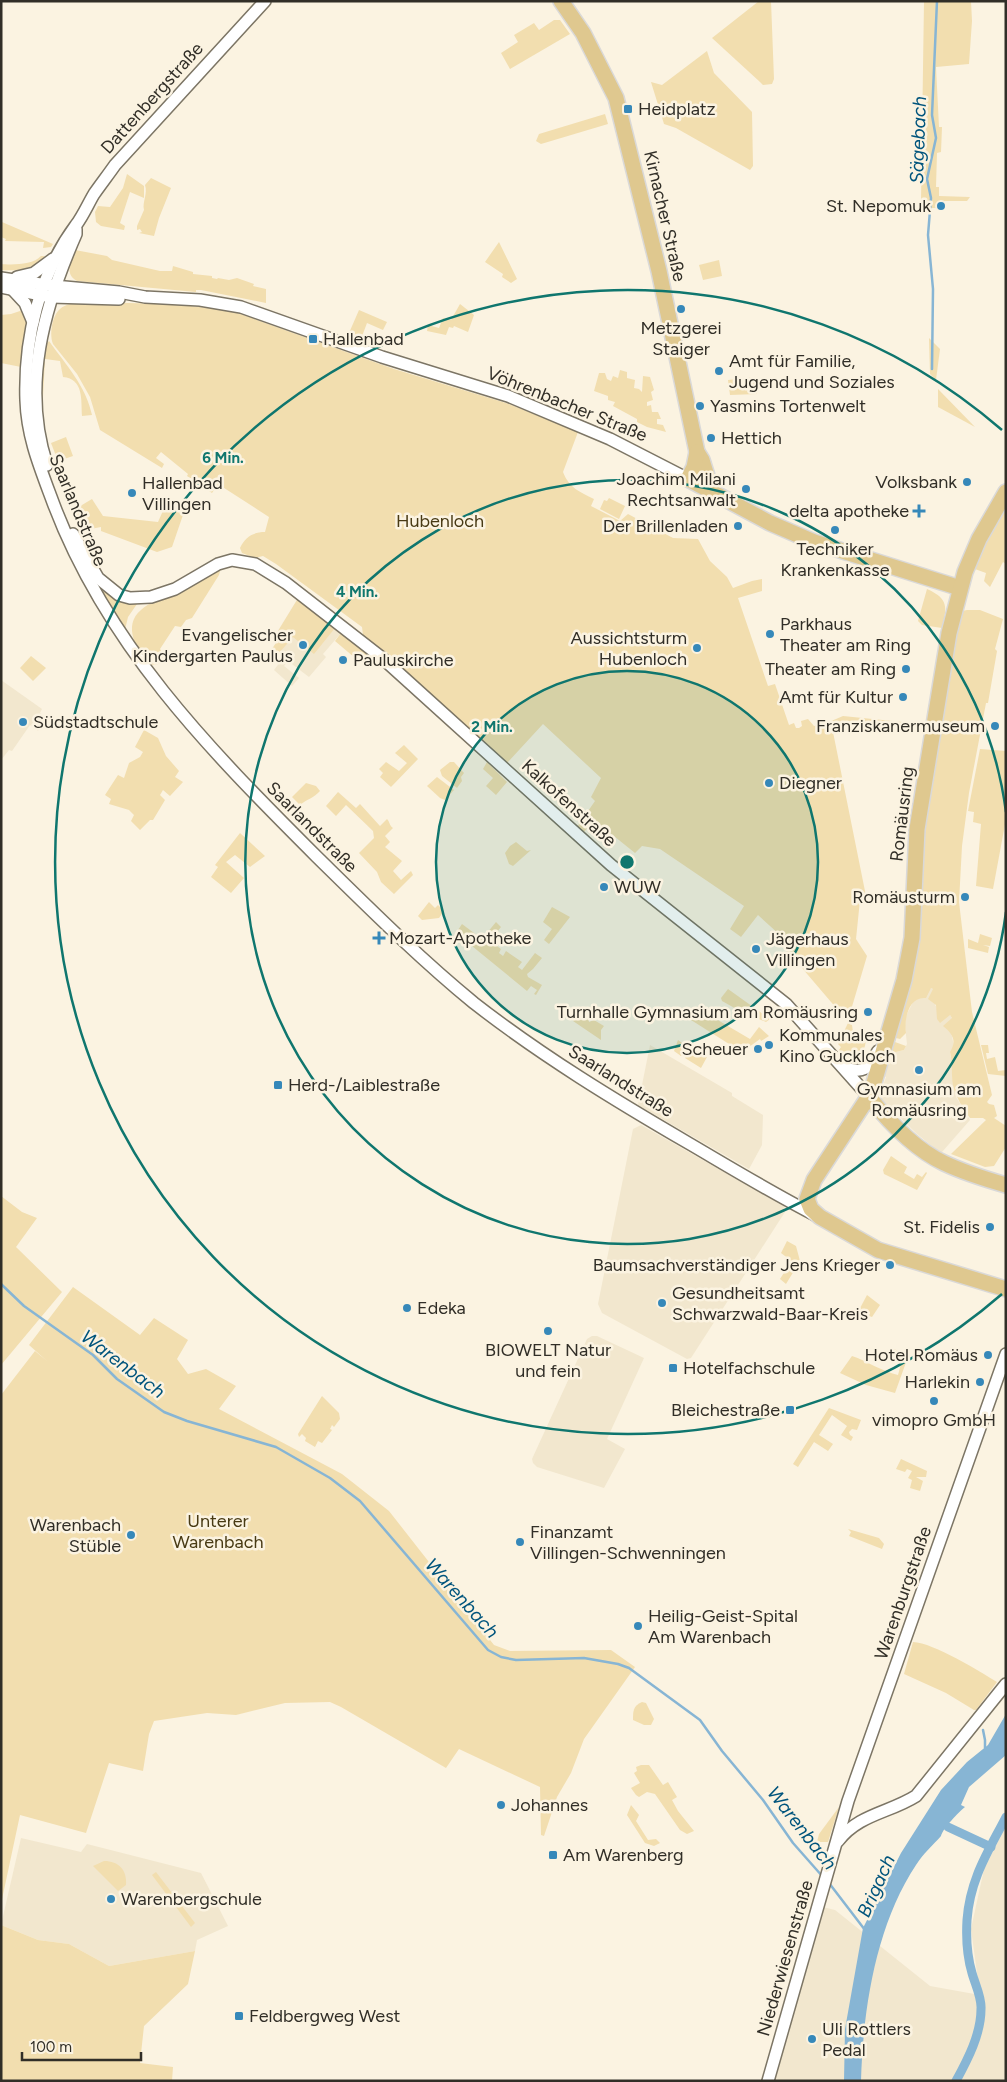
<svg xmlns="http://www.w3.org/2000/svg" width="1007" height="2082" viewBox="0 0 1007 2082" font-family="Figtree,sans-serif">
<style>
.built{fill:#f2e7ce}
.green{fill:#f2deaf}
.water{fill:#87b5d4}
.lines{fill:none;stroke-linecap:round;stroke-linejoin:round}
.stream{stroke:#87b5d4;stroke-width:2.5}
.canal{stroke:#87b5d4;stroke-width:9}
.minor-casing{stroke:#7c7565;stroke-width:14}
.major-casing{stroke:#dad9d8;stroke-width:18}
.minor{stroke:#fff;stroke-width:11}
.major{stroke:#dfc88f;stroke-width:15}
.ring{fill:none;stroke:#0f766e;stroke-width:2.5}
.poi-dot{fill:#3688b9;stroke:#fbf3e1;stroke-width:2}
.labels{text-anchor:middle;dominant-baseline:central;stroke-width:5;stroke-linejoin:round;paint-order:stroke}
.street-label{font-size:18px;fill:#312e27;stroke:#fbf3e1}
.poi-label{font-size:18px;fill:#312e27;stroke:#fbf3e1;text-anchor:start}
.park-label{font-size:18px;fill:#483a14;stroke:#fbf3e1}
.water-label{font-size:19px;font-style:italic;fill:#00547c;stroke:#fbf3e1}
.centre{fill:#0f766e;stroke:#fbf3e1;stroke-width:2.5}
.ring-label{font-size:15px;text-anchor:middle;font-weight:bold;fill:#0f766e;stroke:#fbf3e1;stroke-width:5;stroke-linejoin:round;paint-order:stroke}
</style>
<rect width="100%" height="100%" fill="#fbf3e1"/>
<g class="built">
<polygon points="297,600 341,633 323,654 326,657 309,677 288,661 284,666 299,678 292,686 274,670 284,657 272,649 282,634 278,631"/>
<polygon points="1,680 42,709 40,713 47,718 38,731 30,725 12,751 9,750 1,760"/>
<polygon points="931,988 933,989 934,1002 938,1011 950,1015 952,1018 951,1032 954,1046 950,1053 952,1063 952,1076 956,1097 970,1120 942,1152 939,1152 916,1133 879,1097 886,1077 883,1075 890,1058 896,1052 904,1050 907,1044 905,1026 906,1016 913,1002"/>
<polygon points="650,1045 732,1093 732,1096 763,1115 762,1145 749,1169 638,1105"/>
<polygon points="641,1125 784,1206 785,1212 691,1358 687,1359 602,1313 598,1304 633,1129"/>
<polygon points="592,1336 597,1336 644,1358 607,1439 625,1449 604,1488 537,1467 533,1463 532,1459 587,1339"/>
<polygon points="1006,1826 1006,2081 775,2081 823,1907 835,1910 930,1986 980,1995 971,1929 984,1869"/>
<polygon points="21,1838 81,1852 87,1844 201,1873 228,1926 197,1940 195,1951 109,1966 69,1944 38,1940 1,1925"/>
</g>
<g class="green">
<polygon points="759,1 771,1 774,79 772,84 763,85 760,82 712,38"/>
<polygon points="924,1 971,1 972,21 969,64 936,67 939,127 942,127 941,152 937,153 936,187 939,187 939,196 970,197 967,201 940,201 936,208 925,208 925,203 921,202"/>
<polygon points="554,20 560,20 570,34 510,69 501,53 518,42 514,35 534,23 539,30"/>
<polygon points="707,51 714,73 752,112 753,166 750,170 676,128 664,124 651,82 662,85"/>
<polygon points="605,114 608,124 541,144 536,141 539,134"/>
<polygon points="127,174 144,186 144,198 130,192 120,223 125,226 124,230 101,226 96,222 95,212 98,206 110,207 123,188"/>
<path d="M 151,178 L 171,188 L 159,218 L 154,236 L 139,233 L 142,232 L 140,229 L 137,230 L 137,226 L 144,210 C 142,202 148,194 145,185 Z"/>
<polygon points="1,222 2,222 53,244 51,247 43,248 44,242 5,241 6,239 1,237"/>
<polygon points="499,242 517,279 511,283 502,277 503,274 485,262"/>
<path d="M 75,250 L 107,256 L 112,260 L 160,271 L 172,271 L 173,266 L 193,272 L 193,274 L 212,276 L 212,278 L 217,279 L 218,278 L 229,280 L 237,278 L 254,284 L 253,286 L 266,289 L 266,303 L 201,290 L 196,290 L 196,292 L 77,281 C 64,274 71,261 75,250 Z"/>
<path d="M 41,256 L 45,256 C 33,270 18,271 1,270 L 1,264 C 12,265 33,265 41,256 Z"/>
<polygon points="719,260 722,276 703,280 699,265"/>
<path d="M 82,302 L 174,304 L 232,311 L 394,369 L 506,403 L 578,432 L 563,472 C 569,488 580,492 594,499 L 591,506 L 620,521 L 628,514 L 673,538 L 698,539 L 710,561 L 727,577 L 733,588 L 752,581 L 762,579 L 762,591 L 738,598 L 768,686 L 775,684 L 789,725 L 794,723 L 796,728 L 799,728 L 802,726 L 801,721 L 808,719 L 814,726 L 826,723 L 828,732 L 833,732 L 866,896 L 860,900 L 856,939 L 867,956 L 851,1010 L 843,1016 L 802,968 L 786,953 L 791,945 L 758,915 L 741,937 L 730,929 L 744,906 L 660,849 L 642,846 L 635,853 L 594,820 L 584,832 L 577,827 L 595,801 L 591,797 L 601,778 L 543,724 L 507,763 L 363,635 L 362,627 L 276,564 L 263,556 L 255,558 L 242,553 L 240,548 C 245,537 253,532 265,532 L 269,517 L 221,486 L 217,491 L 214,490 L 212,493 L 187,476 L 188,474 L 161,452 L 156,458 L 164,464 L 162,468 L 100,430 L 90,397 L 77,374 L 53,344 C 49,334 52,316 60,309 C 65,304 75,303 82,302 Z"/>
<polygon points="460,304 474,315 468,332 454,326 453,328 449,327 446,335 427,331 428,325 439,328 443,318 451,320"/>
<polygon points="23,310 27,322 21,367 1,363 1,315 11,314"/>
<polygon points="359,310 387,322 383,330 367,323 361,339 349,333"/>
<polygon points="929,338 940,349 936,380 930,374"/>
<path d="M 49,341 C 66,365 86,386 92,415 L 82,416 C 81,400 84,379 63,377 L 60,361 L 45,359 L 42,415 L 42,382 L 46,344 Z"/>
<polygon points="620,370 627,372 627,378 635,380 634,388 639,389 642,392 643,376 650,377 654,390 651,392 653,400 647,402 647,406 651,405 652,412 658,412 661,419 657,419 657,424 663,425 666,432 647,427 637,422 637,419 613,406 615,402 608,400 608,396 594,391 599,373 605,373 607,379 611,381 613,376 618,378"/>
<polygon points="754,377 757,394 730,395 728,380"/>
<polygon points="938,389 975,427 938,407"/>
<polygon points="66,437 73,456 58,461 51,443"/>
<polygon points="609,498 625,506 619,519 600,509 604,500 607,501"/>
<polygon points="92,499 103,516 158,522 166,504 184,512 172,547 157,552 101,531 101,527 80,531 72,511"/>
<polygon points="1006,500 1006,564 1003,562 990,587 984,581 986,573 972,568"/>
<polygon points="74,541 122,599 137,604 128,617 124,634"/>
<path d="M 221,568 L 219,575 L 192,618 L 186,620 L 181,627 L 175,626 L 160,649 L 164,655 L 159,664 L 149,665 C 137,650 122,626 141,610 C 149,602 163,599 173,594 C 189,587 205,577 221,568 Z"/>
<path d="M 927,589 C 949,599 947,607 942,628 L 922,625 L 918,621 Z"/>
<polygon points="297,600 335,628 314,654 293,637 279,653 272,649 282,634 278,631"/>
<path d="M 967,610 L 980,610 L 1003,619 L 995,649 L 997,651 L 988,703 L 986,703 L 969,793 L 962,846 L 959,902 L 972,1012 L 992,1095 L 987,1102 L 989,1104 L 994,1105 L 997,1116 L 994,1118 L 1006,1126 L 1006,1147 L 994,1166 L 985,1167 L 951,1154 L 986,1120 L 983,1118 L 970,1118 C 963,1108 956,1098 953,1085 C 951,1074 953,1064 950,1052 C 957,1041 953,1034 943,1026 L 952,1018 L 950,1015 L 940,1023 L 937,1019 L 936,1005 L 928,999 L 933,989 L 931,988 L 926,998 C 908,996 904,1020 906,1033 L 900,1039 L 896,1038 L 895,1042 L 906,1046 L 904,1050 L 896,1052 L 890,1058 L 883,1075 L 958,612 Z"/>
<polygon points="341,633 369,656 364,663 362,661 361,663 335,641"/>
<polygon points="31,656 46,668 33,681 20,668"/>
<path d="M 843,716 L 922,724 L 918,728 C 903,728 837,729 829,722 Z"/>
<polygon points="144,730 158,738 166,756 179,771 175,777 183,782 170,796 163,790 160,795 165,800 153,820 150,820 140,830 131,821 134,815 129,810 109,804 111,799 105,795 118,775 124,778 129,763 140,757 143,752 135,747"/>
<polygon points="404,745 418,759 391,787 380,777 383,773 379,769 386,762 399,771 407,763 395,753"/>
<polygon points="980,749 1006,751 1006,819 993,889 976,886 981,824 973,822 974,812 968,811"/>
<polygon points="450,762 454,762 464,773 461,777 462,781 457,788 442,776 440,770"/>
<polygon points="487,762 507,782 496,795 486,786 493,778 483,769"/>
<polygon points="437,777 454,790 445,800 440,798 427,786"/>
<path d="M 306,783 L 316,786 L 320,791 C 314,798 307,799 300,805 L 292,797 Z"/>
<path d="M 338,792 L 356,808 L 360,804 L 380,826 L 387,819 C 390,822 389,825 393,828 L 385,836 L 390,842 L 385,847 L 402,861 L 393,871 L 401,880 L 411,871 L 413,875 L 394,894 L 381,882 L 377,872 L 359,853 L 374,838 L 373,831 L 346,805 L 336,816 L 326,806 Z"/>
<polygon points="240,833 265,856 250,867 235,855 226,862 244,878 231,893 211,877 218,867 215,865"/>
<polygon points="516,842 527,851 531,850 513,866 509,864 505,853 510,846"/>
<polygon points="429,902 435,908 438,905 444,911 439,918 422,920 418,916"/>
<polygon points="552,907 570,917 549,944 544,940 552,929 543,922"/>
<polygon points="496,922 501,927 490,941 501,949 499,953 503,956 506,951 522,962 518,967 522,970 535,953 542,958 533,969 527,974 528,977 542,985 536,995 534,994 537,990 531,986 527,991 456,933 462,924 482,939"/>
<polygon points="980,934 992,938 990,946 983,945 989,947 988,953 968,948 968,939 978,943"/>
<polygon points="728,989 770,1019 766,1022 738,1010 722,1001 721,998"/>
<polygon points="699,1009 750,1039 759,1027 769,1036 761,1041 760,1039 749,1047 745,1045 737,1049 691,1020"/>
<polygon points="582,1011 588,1015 589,1022 594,1020 604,1026 601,1030 601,1040 573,1021"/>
<polygon points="848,1023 852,1025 853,1032 867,1036 864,1050 866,1054 863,1059 852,1060 839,1050 841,1047 838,1044"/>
<polygon points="678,1040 697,1054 699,1052 707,1057 701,1068 685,1058 686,1056 683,1054 681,1056 674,1051"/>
<polygon points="988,1045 989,1053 986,1053 987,1059 995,1057 998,1071 1006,1070 1006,1076 988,1074 981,1045"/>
<polygon points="891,1156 907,1167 904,1173 914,1179 917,1174 922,1177 926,1172 927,1173 917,1190 884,1174 883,1170"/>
<polygon points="1,1196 22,1212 37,1218 16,1247 62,1292 1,1365"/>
<polygon points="787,1241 796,1246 800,1261 786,1284 780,1279 787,1268 789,1259 781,1253"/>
<polygon points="73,1287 140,1335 154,1318 188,1340 177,1359 188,1374 206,1369 236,1386 219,1409 342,1474 389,1511 494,1645 510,1651 611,1650 635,1667 584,1739 571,1773 557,1797 544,1836 541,1835 540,1787 459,1749 446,1768 341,1707 330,1702 285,1703 236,1715 207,1713 154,1721 149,1734 143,1771 109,1763 86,1833 20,1815 1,1904 1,1395 35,1351 47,1361 29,1345"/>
<polygon points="867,1295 880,1305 872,1317 858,1312"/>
<path d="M 890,1348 L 909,1354 L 895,1393 L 866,1385 L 840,1373 L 852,1356 C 867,1361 881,1371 898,1375 L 902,1360 L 887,1355 Z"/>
<polygon points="322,1396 339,1413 340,1419 334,1427 332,1425 330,1429 332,1430 322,1443 318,1441 315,1447 305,1441 306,1438 302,1434 299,1437 298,1434"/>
<polygon points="829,1408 861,1420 857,1430 852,1429 849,1432 850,1435 853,1437 851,1441 841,1435 847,1426 832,1415 819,1435 833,1444 828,1451 814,1442 798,1467 793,1464"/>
<polygon points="901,1459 927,1471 926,1477 916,1477 923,1481 920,1491 910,1488 912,1480 908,1478 912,1471 907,1469 905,1472 896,1469"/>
<polygon points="848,1529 879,1538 884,1544 882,1549 849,1536 851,1532"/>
<path d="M 913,1642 C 934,1643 979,1671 997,1682 L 976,1710 L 974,1710 L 946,1693 L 904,1674 Z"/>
<path d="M 642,1702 L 646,1703 L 654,1719 L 651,1725 L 644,1725 L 633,1720 C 633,1711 633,1706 642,1702 Z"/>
<polygon points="641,1765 649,1765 663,1785 668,1782 677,1797 672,1800 678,1811 694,1831 687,1834 680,1830 655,1794 647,1792 639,1797 636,1795 631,1788 640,1783 634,1773 637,1771 636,1767"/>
<polygon points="631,1805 639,1815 636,1821 648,1840 656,1839 660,1843 654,1846 645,1843 627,1815"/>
<polygon points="839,1807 828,1842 817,1842 819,1834"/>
<path d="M 104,1861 C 119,1861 127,1870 126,1885 L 118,1891 L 93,1866 Z"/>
<polygon points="156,1872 195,1923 191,1927 152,1875"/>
<polygon points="1,1925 38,1940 69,1944 109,1966 195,1951 188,1984 144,2026 140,2063 173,2067 172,2081 1,2081"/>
</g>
<path class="water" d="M 1006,1714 L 1006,1755 L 969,1787 L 961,1805 L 965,1807 C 959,1812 943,1828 941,1836 C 933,1845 923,1854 916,1865 C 876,1925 863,2009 861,2081 L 844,2081 L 845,2029 L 863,1928 L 901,1853 L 941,1790 L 967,1762 L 988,1745 Z"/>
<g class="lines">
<g class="stream">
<polyline points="932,369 933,289 928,235 931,198 927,179 936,138 932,115 937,1"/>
<polyline points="1,1284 24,1306 93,1355 117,1379 164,1412 187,1421 276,1447 330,1478 360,1501 488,1650 501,1657 516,1660 584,1658 618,1664 629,1668 700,1720 722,1751 763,1800 793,1843 823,1877"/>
<polyline points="983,1730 985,1740 985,1748"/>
<polyline points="829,1883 865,1930"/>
</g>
<g class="canal">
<polyline points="948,1827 991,1847"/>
<path d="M 956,2081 C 968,2059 981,2034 981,2009 C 982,1998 975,1984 972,1973 C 967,1956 966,1937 967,1920 C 970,1879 988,1852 1006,1817"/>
</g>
<defs>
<g id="minor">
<path d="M 265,1 L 115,165 C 108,175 101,184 94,194 C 88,204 83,216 76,225 C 39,275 24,338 26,400 C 27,435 39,465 51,497 C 104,643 209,749 317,857 C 368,907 419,958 474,1003 C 542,1056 616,1101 690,1144 C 731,1168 772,1193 815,1215"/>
<polyline points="17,277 34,273 53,259"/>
<polyline points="1,278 54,286 119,292 145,297 200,300 241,307 382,357 508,396 610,439 688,479"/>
<polyline points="1,287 51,297 119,299"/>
<polyline points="12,289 25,303 33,322"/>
<path d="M 47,465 C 21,386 44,307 76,234 L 76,229"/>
<polyline points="73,534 98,578 119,595 130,598 151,597 175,589 218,564 232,560 255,564 286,583 381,657 611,865 786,1004 869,1097"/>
<path d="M 843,1067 C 865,1075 868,1068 878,1051"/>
<path d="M 838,1841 C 859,1814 889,1813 916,1796 L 1006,1684"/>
<polyline points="768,2081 848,1801 1006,1354"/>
</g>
<g id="major">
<polyline points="561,1 583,33 616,98 659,271 697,452 702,460 712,492"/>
<polyline points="697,452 694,467 688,479 770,523 814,542 960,588"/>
<polyline points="1006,492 979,539 965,572 949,633 917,829 912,938 904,980 871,1093 814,1180 807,1199 811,1209 820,1217 878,1250 1006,1289"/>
<path d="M 869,1097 C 889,1122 914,1149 944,1163 C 963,1172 985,1179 1006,1185"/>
</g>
</defs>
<use href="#minor" class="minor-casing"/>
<use href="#major" class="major-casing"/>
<use href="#minor" class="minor"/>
<use href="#major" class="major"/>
</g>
<circle cx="627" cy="862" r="191" fill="#0f766e" fill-opacity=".12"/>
<g class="ring">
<circle cx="627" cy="862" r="191"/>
<path d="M1006 912A382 382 0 1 1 1006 812"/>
<path d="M1002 1294A572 572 0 1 1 1002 430"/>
</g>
<g class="poi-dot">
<rect x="623" y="104" width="10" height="10" rx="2.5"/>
<circle cx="941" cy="206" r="5"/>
<circle cx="681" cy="309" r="5"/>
<rect x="308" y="334" width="10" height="10" rx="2.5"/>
<circle cx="719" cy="371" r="5"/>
<circle cx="700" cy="406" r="5"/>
<circle cx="711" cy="438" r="5"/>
<circle cx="967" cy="482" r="5"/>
<circle cx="746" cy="489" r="5"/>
<circle cx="132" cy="493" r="5"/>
<path d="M916.5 503.5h5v5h5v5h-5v5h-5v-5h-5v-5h5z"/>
<circle cx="738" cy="526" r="5"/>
<circle cx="835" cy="530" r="5"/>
<circle cx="770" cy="634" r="5"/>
<circle cx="303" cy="645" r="5"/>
<circle cx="697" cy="648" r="5"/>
<circle cx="343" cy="660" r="5"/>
<circle cx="906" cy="669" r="5"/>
<circle cx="903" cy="697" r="5"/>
<circle cx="23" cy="722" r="5"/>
<circle cx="995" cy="726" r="5"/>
<circle cx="769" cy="783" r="5"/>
<circle cx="604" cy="887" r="5"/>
<circle cx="965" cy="897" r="5"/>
<path d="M376.5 930.5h5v5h5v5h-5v5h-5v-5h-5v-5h5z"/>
<circle cx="756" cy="949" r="5"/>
<circle cx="868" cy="1012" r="5"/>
<circle cx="769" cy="1045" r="5"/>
<circle cx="758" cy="1049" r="5"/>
<circle cx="919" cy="1070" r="5"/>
<rect x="273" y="1080" width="10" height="10" rx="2.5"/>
<circle cx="990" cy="1227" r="5"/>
<circle cx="890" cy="1265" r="5"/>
<circle cx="662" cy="1303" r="5"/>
<circle cx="407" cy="1308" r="5"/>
<circle cx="548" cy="1331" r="5"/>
<circle cx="988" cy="1355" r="5"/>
<rect x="668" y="1363" width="10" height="10" rx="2.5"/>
<circle cx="980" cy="1382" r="5"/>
<circle cx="934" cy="1401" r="5"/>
<rect x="785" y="1405" width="10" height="10" rx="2.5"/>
<circle cx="131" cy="1535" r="5"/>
<circle cx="520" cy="1542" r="5"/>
<circle cx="638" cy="1626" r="5"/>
<circle cx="501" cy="1805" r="5"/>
<rect x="548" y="1850" width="10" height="10" rx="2.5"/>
<circle cx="111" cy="1899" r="5"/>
<rect x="234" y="2011" width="10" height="10" rx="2.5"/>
<circle cx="812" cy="2039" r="5"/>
</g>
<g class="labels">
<g class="street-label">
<text transform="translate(152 98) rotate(-48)">Dattenbergstraße</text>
<text transform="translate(665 216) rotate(77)">Kirnacher Straße</text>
<text transform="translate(567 404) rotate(22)">Vöhrenbacher Straße</text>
<text transform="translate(78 510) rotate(67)">Saarlandstraße</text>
<text transform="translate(569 803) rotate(42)">Kalkofenstraße</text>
<text transform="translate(902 814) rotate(-83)">Romäusring</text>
<text transform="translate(312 827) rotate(45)">Saarlandstraße</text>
<text transform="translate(621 1081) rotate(32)">Saarlandstraße</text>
<text transform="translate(903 1593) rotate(-71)">Warenburgstraße</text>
<text transform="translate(785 1958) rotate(-74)">Niederwiesenstraße</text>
</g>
<g class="poi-label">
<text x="638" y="109">Heidplatz</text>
<text x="931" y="206" text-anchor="end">St. Nepomuk</text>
<text x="681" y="328" text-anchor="middle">Metzgerei<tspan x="681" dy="21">Staiger</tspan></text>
<text x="323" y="339">Hallenbad</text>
<text x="729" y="361">Amt für Familie,<tspan x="729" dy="21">Jugend und Soziales</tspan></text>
<text x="710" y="406">Yasmins Tortenwelt</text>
<text x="721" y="438">Hettich</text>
<text x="736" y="479" text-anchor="end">Joachim Milani<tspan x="736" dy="21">Rechtsanwalt</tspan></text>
<text x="957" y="482" text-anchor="end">Volksbank</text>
<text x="142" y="483">Hallenbad<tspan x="142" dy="21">Villingen</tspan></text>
<text x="909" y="511" text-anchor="end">delta apotheke</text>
<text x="728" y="526" text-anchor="end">Der Brillenladen</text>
<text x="835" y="549" text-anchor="middle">Techniker<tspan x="835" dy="21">Krankenkasse</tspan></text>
<text x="780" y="624">Parkhaus<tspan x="780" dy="21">Theater am Ring</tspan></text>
<text x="293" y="635" text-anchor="end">Evangelischer<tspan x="293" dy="21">Kindergarten Paulus</tspan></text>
<text x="687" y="638" text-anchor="end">Aussichtsturm<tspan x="687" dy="21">Hubenloch</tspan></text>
<text x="353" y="660">Pauluskirche</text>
<text x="896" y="669" text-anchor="end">Theater am Ring</text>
<text x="893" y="697" text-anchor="end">Amt für Kultur</text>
<text x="33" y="722">Südstadtschule</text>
<text x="985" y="726" text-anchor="end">Franziskanermuseum</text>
<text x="779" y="783">Diegner</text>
<text x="614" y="887">WUW</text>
<text x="955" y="897" text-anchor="end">Romäusturm</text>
<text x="389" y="938">Mozart-Apotheke</text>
<text x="766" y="939">Jägerhaus<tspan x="766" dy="21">Villingen</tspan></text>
<text x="858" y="1012" text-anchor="end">Turnhalle Gymnasium am Romäusring</text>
<text x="779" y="1035">Kommunales<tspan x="779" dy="21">Kino Guckloch</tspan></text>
<text x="748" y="1049" text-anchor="end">Scheuer</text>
<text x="288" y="1085">Herd-/Laiblestraße</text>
<text x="919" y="1089" text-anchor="middle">Gymnasium am<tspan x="919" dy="21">Romäusring</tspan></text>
<text x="980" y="1227" text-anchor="end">St. Fidelis</text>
<text x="880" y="1265" text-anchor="end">Baumsachverständiger Jens Krieger</text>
<text x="672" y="1293">Gesundheitsamt<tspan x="672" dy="21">Schwarzwald-Baar-Kreis</tspan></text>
<text x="417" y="1308">Edeka</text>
<text x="548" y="1350" text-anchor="middle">BIOWELT Natur<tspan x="548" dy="21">und fein</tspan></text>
<text x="978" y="1355" text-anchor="end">Hotel Romäus</text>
<text x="683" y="1368">Hotelfachschule</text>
<text x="970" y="1382" text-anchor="end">Harlekin</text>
<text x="780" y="1410" text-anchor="end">Bleichestraße</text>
<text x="934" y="1420" text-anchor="middle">vimopro GmbH</text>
<text x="121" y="1525" text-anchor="end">Warenbach<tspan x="121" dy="21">Stüble</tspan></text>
<text x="530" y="1532">Finanzamt<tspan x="530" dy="21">Villingen-Schwenningen</tspan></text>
<text x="648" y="1616">Heilig-Geist-Spital<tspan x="648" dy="21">Am Warenbach</tspan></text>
<text x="511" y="1805">Johannes</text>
<text x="563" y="1855">Am Warenberg</text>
<text x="121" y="1899">Warenbergschule</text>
<text x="249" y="2016">Feldbergweg West</text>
<text x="822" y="2029">Uli Rottlers<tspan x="822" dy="21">Pedal</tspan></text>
</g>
<g class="park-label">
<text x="440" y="521">Hubenloch</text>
<text x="218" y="1521">Unterer<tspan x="218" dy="21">Warenbach</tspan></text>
</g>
<g class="water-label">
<text transform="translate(918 140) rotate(-88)">Sägebach</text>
<text transform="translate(123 1364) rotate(37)">Warenbach</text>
<text transform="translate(462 1598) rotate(48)">Warenbach</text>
<text transform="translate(802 1828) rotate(52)">Warenbach</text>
<text transform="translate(876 1886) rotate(-66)">Brigach</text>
</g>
</g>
<circle cx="627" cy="862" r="8" class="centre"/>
<g class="ring-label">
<text x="223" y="463">6 Min.</text>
<text x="357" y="597">4 Min.</text>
<text x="492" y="732">2 Min.</text>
</g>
<rect width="1007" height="2082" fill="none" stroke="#312e27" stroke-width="5"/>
<path d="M22 2052v8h119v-8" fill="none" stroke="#312e27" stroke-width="2.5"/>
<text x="30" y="2052" font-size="15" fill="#312e27" stroke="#fbf3e1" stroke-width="4" paint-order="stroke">100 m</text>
</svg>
